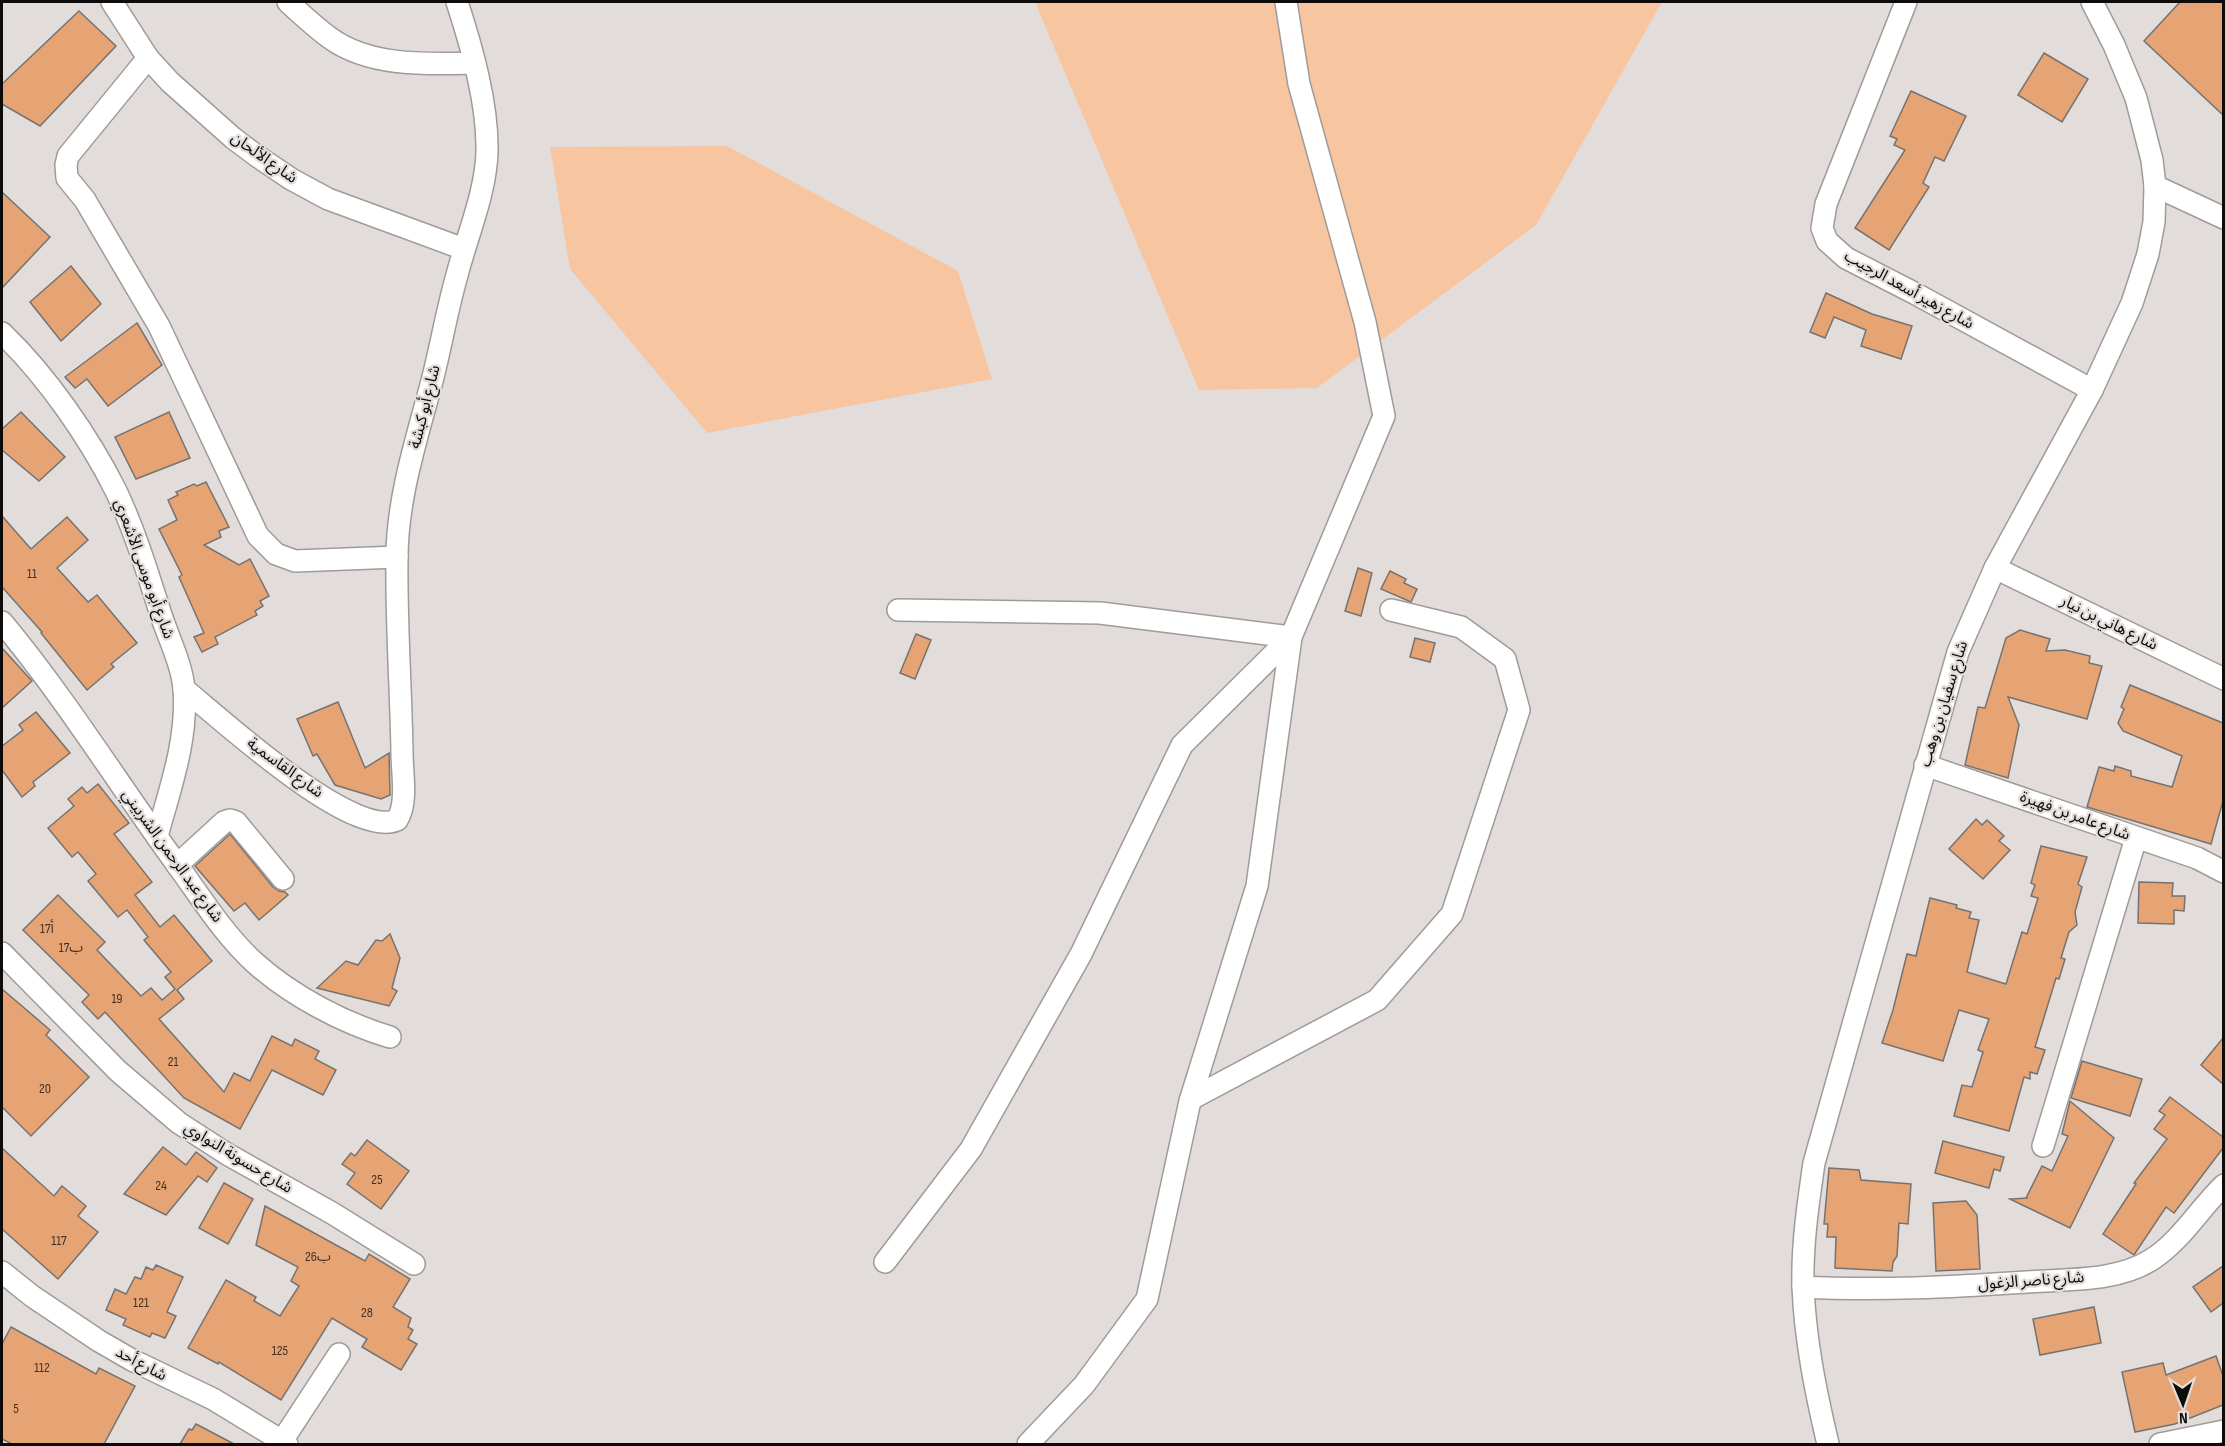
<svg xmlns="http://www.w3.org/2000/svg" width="2225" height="1446" viewBox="0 0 2225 1446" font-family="'Sofia Sans Condensed','Noto Sans Arabic',sans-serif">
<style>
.green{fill:#f8c5a1}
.building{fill:#e6a474;stroke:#77726f;stroke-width:1.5}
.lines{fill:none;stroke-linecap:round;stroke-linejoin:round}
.minor-casing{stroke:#a09b98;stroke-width:24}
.minor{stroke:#fff;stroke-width:21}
.labels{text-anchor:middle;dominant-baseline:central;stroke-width:4.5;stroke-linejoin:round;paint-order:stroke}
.number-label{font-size:14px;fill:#433224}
.street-label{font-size:16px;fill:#0d0c0a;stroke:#e2ddda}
</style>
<rect width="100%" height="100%" fill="#e2ddda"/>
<g class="green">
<polygon points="1035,2 1662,2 1536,225 1317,388 1199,390"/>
<polygon points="727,146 958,271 992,379 707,433 570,269 550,147"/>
</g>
<g class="building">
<polygon points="2180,2 2223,2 2223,115 2144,41"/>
<polygon points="79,11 116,46 40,126 2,104 2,84"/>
<polygon points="2044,53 2088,79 2062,122 2018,95"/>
<polygon points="1911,91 1966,116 1944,161 1935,157 1923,183 1929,187 1889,250 1855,228 1905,150 1894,145 1897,139 1890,136"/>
<polygon points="2,192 50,237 2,288"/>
<polygon points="71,266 101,304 61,341 30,302"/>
<polygon points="1826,293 1872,314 1912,326 1901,359 1861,346 1866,330 1834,317 1825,338 1810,332"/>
<polygon points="137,323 162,365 108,406 87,379 75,388 65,377"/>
<polygon points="21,412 65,457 39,481 2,450 2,429"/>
<polygon points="169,412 190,458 136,479 115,437"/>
<polygon points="206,482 229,527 219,531 221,537 204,545 239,565 250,559 269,596 260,601 263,606 255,611 257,615 215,637 218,644 202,652 194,637 204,633 179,577 182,575 159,529 177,520 168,500 178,495 176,492 194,484 197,486"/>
<polygon points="2,516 31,549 67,517 88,540 57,568 88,602 97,595 137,643 111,664 114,667 87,690 41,633 42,632 2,587"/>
<polygon points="1358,568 1372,573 1361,616 1345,611"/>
<polygon points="1390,571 1406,579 1404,583 1417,589 1411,602 1381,589"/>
<polygon points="2020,630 2050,639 2046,651 2065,650 2090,656 2089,663 2102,666 2087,719 2008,697 2019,725 2008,778 1965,765 1978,707 1985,708 2006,638"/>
<polygon points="916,634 931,640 915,679 900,673"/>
<polygon points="1415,638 1435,643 1430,662 1410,657"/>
<polygon points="2,648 32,681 2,708"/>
<polygon points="2130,685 2223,723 2223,801 2211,844 2087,807 2099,767 2114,771 2115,766 2131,771 2131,776 2172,787 2182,756 2123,731 2118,723 2124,709 2121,707"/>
<polygon points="338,702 365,768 389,753 390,795 381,799 335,785 317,754 313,756 297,719"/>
<polygon points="36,712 70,753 33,782 35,786 22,797 2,770 2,746 23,730 19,725"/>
<polygon points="98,784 129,823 114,834 152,882 135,895 160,927 174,915 212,961 177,990 184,999 159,1019 224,1092 234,1073 250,1081 272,1036 292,1046 295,1039 319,1051 315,1059 336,1070 323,1095 272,1070 240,1129 184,1098 105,1012 98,1019 82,1002 89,995 23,930 58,895 105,942 97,950 141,996 151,988 162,1000 175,989 165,977 171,972 144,940 148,937 127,910 118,917 88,881 96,874 78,852 72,857 48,828 74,806 68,799 82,787 87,793"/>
<polygon points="1976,819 1982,825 1987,820 2004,836 1999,841 2010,850 1983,879 1949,849"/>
<polygon points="230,834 273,887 279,891 285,892 288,895 259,920 245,903 234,911 195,866"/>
<polygon points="2041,846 2087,857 2078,884 2082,887 2075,912 2077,925 2069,932 2061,958 2065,959 2059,979 2056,978 2035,1047 2045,1050 2037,1074 2030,1072 2030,1079 2024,1077 2009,1131 1954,1116 1962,1085 1972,1087 1983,1052 1978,1050 1989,1019 1959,1010 1943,1061 1882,1043 1893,1010 1907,954 1916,956 1930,898 1957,905 1956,908 1971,912 1969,918 1979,920 1967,972 2006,984 2022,932 2027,934 2038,898 2031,896 2035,885 2031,883"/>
<polygon points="2139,882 2173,883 2172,896 2185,896 2184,911 2174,910 2174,924 2138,923"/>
<polygon points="390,934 400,958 392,988 397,991 389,1006 317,988 346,961 358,965 376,940 382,941"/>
<polygon points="2,989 50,1030 46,1035 89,1077 31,1136 2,1107"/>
<polygon points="2223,1038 2223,1084 2201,1065"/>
<polygon points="2082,1061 2142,1079 2130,1116 2071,1098"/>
<polygon points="2170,1097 2223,1137 2223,1148 2174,1213 2166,1207 2134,1255 2103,1234 2136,1184 2134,1183 2167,1139 2154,1129 2165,1115 2159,1111"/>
<polygon points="2070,1101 2114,1138 2070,1228 2010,1199 2028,1198 2026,1198 2042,1166 2052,1171 2068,1136 2062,1134"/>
<polygon points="367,1140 409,1171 381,1209 347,1184 355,1173 342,1164 351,1153 355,1156"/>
<polygon points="1943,1141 2004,1157 2000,1171 1994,1169 1989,1188 1935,1173"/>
<polygon points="163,1147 186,1165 196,1152 217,1168 207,1182 198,1176 166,1215 124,1194"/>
<polygon points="2,1148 54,1196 62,1186 86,1206 78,1216 98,1232 58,1279 2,1229"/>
<polygon points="1829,1168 1859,1170 1861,1180 1911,1184 1908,1224 1899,1223 1897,1256 1893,1262 1892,1271 1835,1268 1836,1237 1827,1237 1828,1224 1824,1224"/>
<polygon points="224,1183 253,1199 228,1244 199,1228"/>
<polygon points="1966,1201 1977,1215 1980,1269 1936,1271 1933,1203"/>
<polygon points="265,1206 365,1261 369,1254 410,1279 393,1307 411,1318 408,1327 413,1330 408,1339 417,1344 401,1370 362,1347 367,1339 332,1318 281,1400 219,1362 218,1364 188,1348 226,1280 256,1297 254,1301 280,1316 299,1286 291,1281 298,1267 256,1245"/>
<polygon points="156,1265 183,1277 167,1312 176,1316 165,1338 152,1333 150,1337 123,1325 126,1319 106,1310 115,1289 126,1294 135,1277 141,1279 146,1267 153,1270"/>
<polygon points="2223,1266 2223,1303 2211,1312 2193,1287"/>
<polygon points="2094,1307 2101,1343 2040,1355 2033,1319"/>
<polygon points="11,1327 96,1374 99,1368 135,1386 104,1444 12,1444 2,1439 2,1344"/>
<polygon points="2216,1356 2223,1376 2223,1405 2175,1424 2135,1432 2122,1372 2163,1363 2166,1375"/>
<polygon points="196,1424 234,1444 180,1444 189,1429 192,1430"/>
</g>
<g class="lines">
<defs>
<g id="minor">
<polyline points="112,2 148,58 170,82 233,138 257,156 291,179 328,199 464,249"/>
<path d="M 288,2 C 301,14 315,27 330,38 C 370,67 427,64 474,63"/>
<polyline points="1906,2 1826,204 1822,228 1827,241 1846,258 1916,294 2092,390"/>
<polyline points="148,58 68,156 66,165 67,178 85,200 159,326 258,536 276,554 295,561 397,557"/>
<polyline points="2155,186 2224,218"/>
<path d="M 2,333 C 46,375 89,437 116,491 C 135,531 148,574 161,615 C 169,639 182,665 184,689 C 188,739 170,789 157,836"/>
<polyline points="1995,568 2224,679"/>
<polyline points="898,610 1100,613 1291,637"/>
<path d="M 2,622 C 66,699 119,785 178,866 C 202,899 225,936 255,963 C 292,996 343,1023 390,1037"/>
<path d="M 184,689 C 220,718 352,840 397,820 C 408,803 402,773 402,753 C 401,688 396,623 397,558 C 397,498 417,438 432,381 C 441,346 447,310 457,275 C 467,236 486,192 487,152 C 488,104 472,48 457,2"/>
<polyline points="1925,765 2197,858 2224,872"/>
<polyline points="177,865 224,822 230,820 236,822 283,879"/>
<polyline points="2,953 118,1071 179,1123 227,1154 332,1213 414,1264"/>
<polyline points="1191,1099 1377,1000 1452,914 1519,710 1505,659 1461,627 1391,610"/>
<polyline points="2043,1146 2136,838"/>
<polyline points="885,1262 971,1149 1081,954 1182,745 1291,637"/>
<polyline points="2,1272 32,1296 99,1341 132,1360 213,1399 287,1444"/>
<path d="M 1803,1287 C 1878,1291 1952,1287 2027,1282 C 2067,1279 2116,1282 2151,1260 C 2181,1241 2199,1209 2224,1185"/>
<polyline points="280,1444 339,1354"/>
<polyline points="1028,1444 1084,1385 1147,1299 1190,1101 1257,886 1291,637 1384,416 1365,322 1299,84 1286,2"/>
<path d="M 1828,1444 C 1816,1393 1805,1340 1803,1286 C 1802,1245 1808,1204 1814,1163 L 1958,652 L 1995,568 L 2092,390 L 2132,303 L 2148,254 L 2154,222 L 2155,186 L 2152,160 L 2136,98 L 2114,45 L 2092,2"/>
<polyline points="2160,1444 2224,1431"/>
</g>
</defs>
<use href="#minor" class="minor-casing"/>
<use href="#minor" class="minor"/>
</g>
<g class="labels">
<g class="number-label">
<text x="32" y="573">11</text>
<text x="47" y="928">17أ</text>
<text x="71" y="947">17ب</text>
<text x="117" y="998">19</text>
<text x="173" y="1061">21</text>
<text x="45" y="1088">20</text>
<text x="377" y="1179">25</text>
<text x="161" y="1185">24</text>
<text x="59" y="1240">117</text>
<text x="318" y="1256">26ب</text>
<text x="141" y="1302">121</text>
<text x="367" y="1312">28</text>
<text x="280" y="1350">125</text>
<text x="42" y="1367">112</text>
<text x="16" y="1408">5</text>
</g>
<g class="street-label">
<text transform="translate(264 158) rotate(35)">شارع الألحان</text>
<text transform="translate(1909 290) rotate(29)">شارع زهير أسعد الرجيب</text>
<text transform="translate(425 407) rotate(-76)">شارع أبو كبشة</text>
<text transform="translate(144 569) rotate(70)">شارع أبو موسى الأشعري</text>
<text transform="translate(2109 623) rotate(26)">شارع هاني بن نيار</text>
<text transform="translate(1944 704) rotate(-73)">شارع سفيان بن وهب</text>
<text transform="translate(285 768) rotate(36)">شارع القاسمية</text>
<text transform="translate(2075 816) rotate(20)">شارع عامر بن فهيرة</text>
<text transform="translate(172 856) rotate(54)">شارع عبد الرحمن الشربيني</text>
<text transform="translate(238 1158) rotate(31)">شارع حسونة النواوي</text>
<text transform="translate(2031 1281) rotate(-4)">شارع ناصر الزغول</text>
<text transform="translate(141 1364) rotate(28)">شارع أحد</text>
</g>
</g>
<rect width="2225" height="1446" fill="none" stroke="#0d0c0a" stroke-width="6"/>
<g transform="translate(2183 1404) rotate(178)" stroke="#e2ddda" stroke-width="4.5" paint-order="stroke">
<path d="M0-4.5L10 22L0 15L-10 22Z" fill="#0d0c0a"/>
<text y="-9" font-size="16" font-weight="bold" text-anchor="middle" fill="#0d0c0a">N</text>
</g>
</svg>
